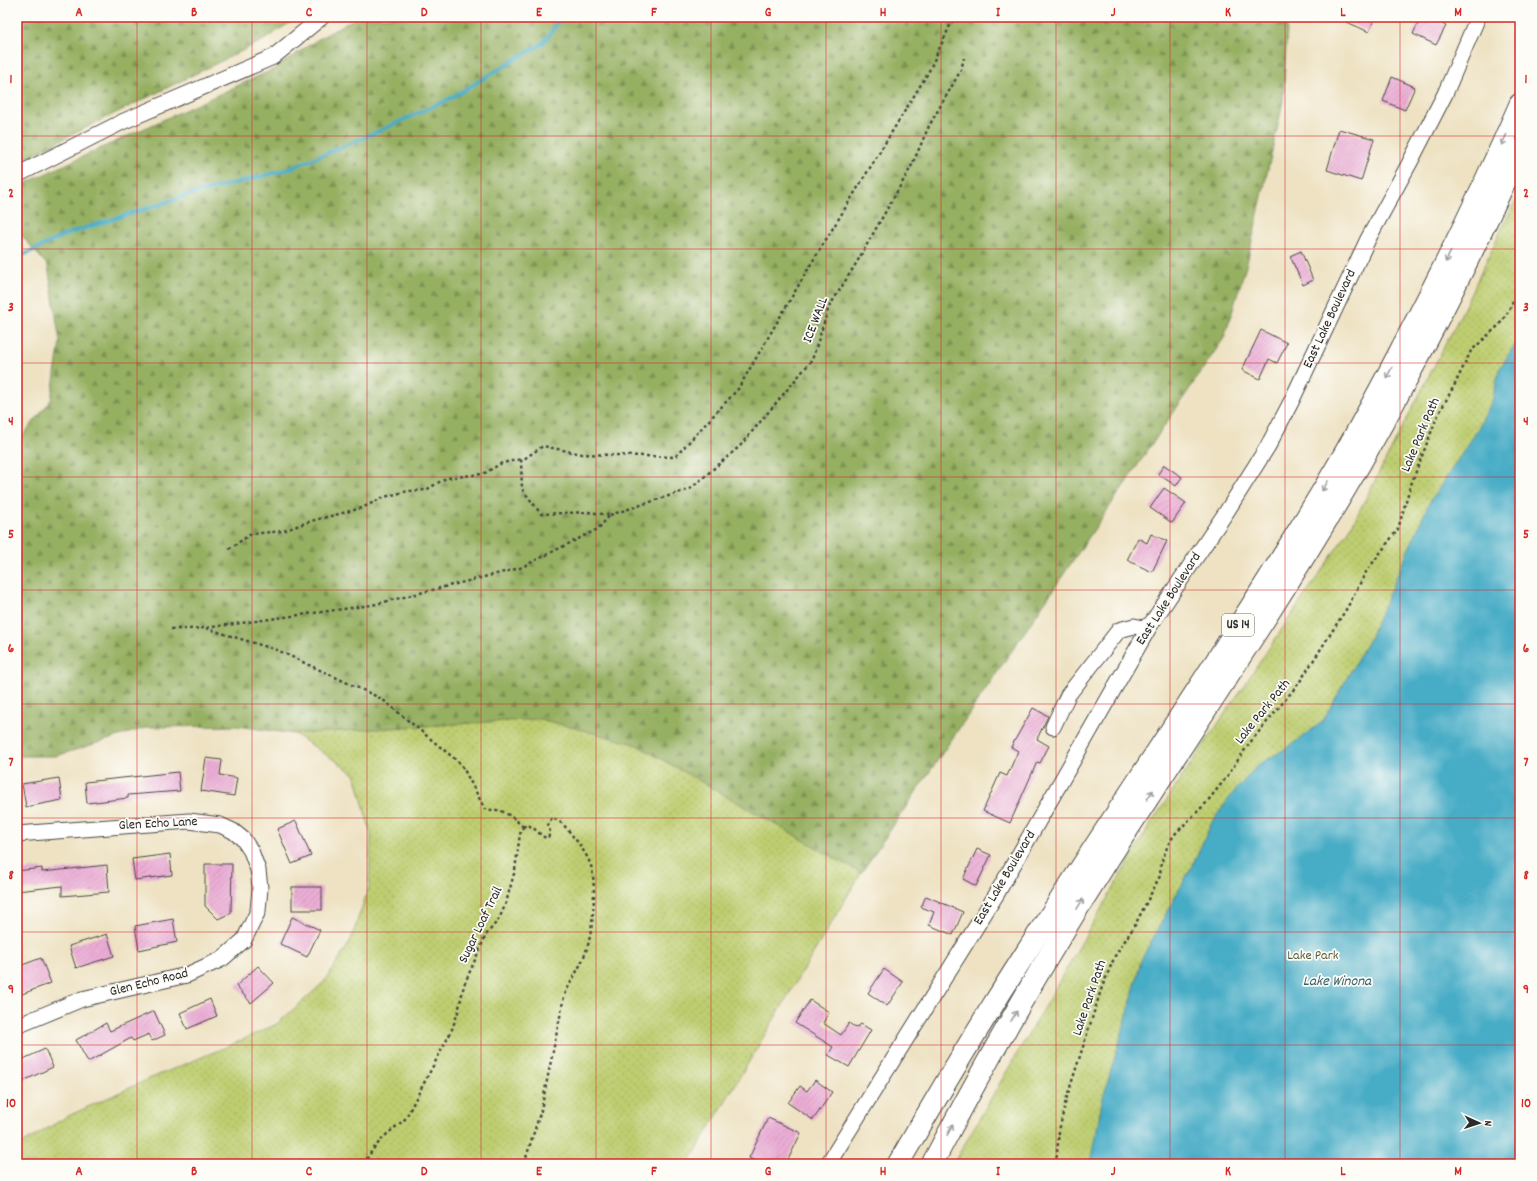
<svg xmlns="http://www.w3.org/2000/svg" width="1537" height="1181" viewBox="0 0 1537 1181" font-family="Dekko,sans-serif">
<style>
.forest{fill:url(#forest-firs);stroke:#606e46}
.park{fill:url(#park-dots);stroke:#747c4d}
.water{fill:#46acc6;stroke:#386c78}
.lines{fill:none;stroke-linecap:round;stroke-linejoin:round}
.stream{stroke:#46acc6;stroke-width:4}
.building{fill:url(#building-hatch)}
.minor-casing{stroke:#484642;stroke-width:17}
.highway-casing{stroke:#484642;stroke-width:23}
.path{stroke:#484642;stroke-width:2.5;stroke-dasharray:3 3;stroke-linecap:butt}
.minor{stroke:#fff;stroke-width:15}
.highway{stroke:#fff;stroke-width:21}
.oneway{stroke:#a0a0a0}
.grid{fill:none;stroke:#d62828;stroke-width:1;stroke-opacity:0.55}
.labels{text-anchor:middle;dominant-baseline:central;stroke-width:3.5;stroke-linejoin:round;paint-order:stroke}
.shield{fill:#fdfcf7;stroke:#6a6a68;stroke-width:1}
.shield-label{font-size:13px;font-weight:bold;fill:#2b2b2b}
.street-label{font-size:14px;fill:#2b2b2b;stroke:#fdfcf7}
.park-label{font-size:14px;fill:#575c3f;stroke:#fdfcf7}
.water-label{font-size:15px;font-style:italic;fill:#365f69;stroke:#fdfcf7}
.neatline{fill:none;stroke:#d62828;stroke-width:1.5}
.grid-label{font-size:13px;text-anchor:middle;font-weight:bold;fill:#d62828}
</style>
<defs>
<pattern id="forest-firs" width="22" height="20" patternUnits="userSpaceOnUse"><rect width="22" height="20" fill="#96b062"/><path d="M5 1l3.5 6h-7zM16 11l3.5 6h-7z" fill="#7b8f51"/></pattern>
<pattern id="park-dots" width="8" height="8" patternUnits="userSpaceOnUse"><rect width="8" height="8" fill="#bdcd6f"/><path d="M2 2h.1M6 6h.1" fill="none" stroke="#a3b060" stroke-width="1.8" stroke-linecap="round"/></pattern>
<pattern id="building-hatch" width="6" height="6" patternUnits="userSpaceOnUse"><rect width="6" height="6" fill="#ebadd5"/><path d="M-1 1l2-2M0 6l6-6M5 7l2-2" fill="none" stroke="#ca95b7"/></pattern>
</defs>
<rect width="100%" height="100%" fill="#fdfcf7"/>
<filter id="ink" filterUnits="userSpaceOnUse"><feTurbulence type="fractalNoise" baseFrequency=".025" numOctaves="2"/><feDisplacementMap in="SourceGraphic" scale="8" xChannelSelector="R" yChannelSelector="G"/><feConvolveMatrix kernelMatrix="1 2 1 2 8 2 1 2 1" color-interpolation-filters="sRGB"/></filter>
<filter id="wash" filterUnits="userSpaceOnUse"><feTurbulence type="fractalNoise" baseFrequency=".012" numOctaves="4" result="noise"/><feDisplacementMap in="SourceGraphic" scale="16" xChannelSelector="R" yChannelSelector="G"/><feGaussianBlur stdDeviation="0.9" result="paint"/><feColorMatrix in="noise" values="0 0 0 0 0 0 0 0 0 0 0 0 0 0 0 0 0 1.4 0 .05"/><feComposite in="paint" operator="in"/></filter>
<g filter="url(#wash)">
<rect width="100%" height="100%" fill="#eee2c3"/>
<g class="forest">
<polygon points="17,17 298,17 264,40 59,141 17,164"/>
<polygon points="357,17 1288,17 1287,26 1283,102 1247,263 1224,338 861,873 635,744 540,719 295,734 237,726 148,727 56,756 17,756 17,443 51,400 60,342 48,266 17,230 17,188 38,177 272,70 317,40"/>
</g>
<g class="park">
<polygon points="1520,191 1520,1164 953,1164 1151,823 1351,527 1461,314"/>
<polygon points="540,719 635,744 861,873 688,1164 17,1164 17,1147 66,1117 149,1079 231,1045 277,1024 324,982 350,942 369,887 371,834 355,774 295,734"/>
</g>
<polygon class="water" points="1520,336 1520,1164 1091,1164 1102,1101 1130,1005 1141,960 1193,864 1212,822 1233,793 1258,765 1290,746 1322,722 1369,639 1429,503 1475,434 1492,401 1499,370"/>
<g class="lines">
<polyline class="stream" points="17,258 67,234 185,196 286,170 368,136 449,99 543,43 562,17"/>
</g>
<g id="blocks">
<g class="building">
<polygon points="1336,17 1375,17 1369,32"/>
<polygon points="1421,17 1442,17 1439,22 1446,26 1436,45 1413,34"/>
<polygon points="1392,77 1415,87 1405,110 1383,101"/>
<polygon points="1339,129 1374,139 1361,181 1327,170"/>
<polygon points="1301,251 1313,280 1303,285 1290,256"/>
<polygon points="1261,330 1287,343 1277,363 1269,359 1260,379 1242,370"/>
<polygon points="1164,465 1182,477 1176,486 1158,474"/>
<polygon points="1164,488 1186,503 1172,523 1150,508"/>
<polygon points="1151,534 1167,541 1152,572 1127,560 1138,538 1147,543"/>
<polygon points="1033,708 1048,716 1037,739 1049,746 1040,763 1037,762 1010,823 983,811 1000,773 1007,776 1018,751 1011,747"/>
<polygon points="206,758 222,760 220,775 237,778 234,796 201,791"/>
<polygon points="178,772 180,791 128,795 128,798 87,803 85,782"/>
<polygon points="59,778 62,800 26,807 22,784"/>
<polygon points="296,821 311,856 292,864 277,829"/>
<polygon points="977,849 991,855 976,886 963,879"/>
<polygon points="170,854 172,875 135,880 132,859"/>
<polygon points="205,864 232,864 231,913 218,919 205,906"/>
<polygon points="107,865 109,892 62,896 62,886 17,891 17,871 42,868 42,872"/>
<rect x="292" y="887" width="30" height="23"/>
<polygon points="926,896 963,912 953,935 929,925 934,912 921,907"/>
<polygon points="292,917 320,930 307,957 280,944"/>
<polygon points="173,919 177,942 139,950 135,926"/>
<polygon points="107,934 114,956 76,968 69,946"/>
<polygon points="41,958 51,983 17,996 17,967"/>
<polygon points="258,966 274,983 251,1003 236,986"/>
<polygon points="884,969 903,982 887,1006 868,993"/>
<polygon points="210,999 217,1016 187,1029 180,1013"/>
<polygon points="810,1000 829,1012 823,1023 841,1035 849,1023 856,1028 861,1024 871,1030 849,1067 828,1055 833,1047 795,1023"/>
<polygon points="154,1011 165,1035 152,1041 149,1034 133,1041 131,1038 88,1062 76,1040 106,1023 110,1031"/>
<polygon points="45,1049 53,1067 23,1081 17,1069 17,1062"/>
<polygon points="815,1080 832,1092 813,1120 788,1103 800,1086 807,1091"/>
<polygon points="768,1118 801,1133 786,1164 761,1164 749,1158"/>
</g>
</g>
</g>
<g filter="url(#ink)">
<use href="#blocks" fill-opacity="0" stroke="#484642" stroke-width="1"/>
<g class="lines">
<defs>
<g id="minor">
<polyline points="17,175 122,122 273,57 322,17"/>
<polyline points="1053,727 1068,695 1119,630 1134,626 1143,628 1151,624"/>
<polyline points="17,834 189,821 220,825 233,831 243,839 251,851 258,870 260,888 258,911 244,940 222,959 187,975 82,999 17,1026"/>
<polyline points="828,1164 996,895 1151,624 1227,511 1268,446 1291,402 1368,239 1409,164 1445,94 1478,17"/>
</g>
<g id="highway">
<path d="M 898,1164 C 929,1111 960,1057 993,1005 C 1105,825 1228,651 1336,468 C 1362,424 1386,378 1410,332 C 1449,258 1486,182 1520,104"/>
<path d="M 932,1164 C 985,1063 1042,964 1103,868 C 1189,733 1280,602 1360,464 C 1418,362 1472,256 1520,149"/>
</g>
</defs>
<use href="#minor" class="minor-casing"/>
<use href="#highway" class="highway-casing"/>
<g class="path">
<polyline points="610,515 690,489 740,446 812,360 829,307 857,262 911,167 929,126 961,70 964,58"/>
<polyline points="229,549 251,534 283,531 311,521 362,508 384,497 408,491 426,490 446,478 483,474 502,463 522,459"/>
<polyline points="171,629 188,629 205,628"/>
<path d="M 523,827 C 518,821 505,811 497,810 C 492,809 490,811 485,809 L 461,764 L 382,699 L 277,650 L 205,628 L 372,605 L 520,568 L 598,529 L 610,515 L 588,512 L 541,514 L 522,489 L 521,461 L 543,446 L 582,454 L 675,457 L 738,389 L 811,264 L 928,73 L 954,17"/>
<path d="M 523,827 L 527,825 C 537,828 541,838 548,838 L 550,833 L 548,823 L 552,818 C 563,821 569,832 576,840 C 582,848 588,857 591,866 C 597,885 593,933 586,951 C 581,967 570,981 564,997 L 541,1110 L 524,1164"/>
<polyline points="363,1164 374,1148 386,1135 405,1119 451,1032 458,1012 464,985 486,935 499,919 506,903 515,870 520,834 523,827"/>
<polyline points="1056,1164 1059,1131 1066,1100 1102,987 1115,956 1135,925 1160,876 1161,863 1168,845 1174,835 1206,803 1226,778 1248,745 1299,683 1347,608 1366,572 1398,529 1410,487 1437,417 1455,384 1471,351 1499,325 1508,312 1520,285"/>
</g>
<use href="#minor" class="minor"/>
<use href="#highway" class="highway"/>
</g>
<defs><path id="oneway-shaft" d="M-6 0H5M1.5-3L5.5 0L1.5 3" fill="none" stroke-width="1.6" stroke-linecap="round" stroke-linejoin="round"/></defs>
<g class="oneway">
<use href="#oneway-shaft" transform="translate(1504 140) rotate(115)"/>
<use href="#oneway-shaft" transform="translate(1448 257) rotate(116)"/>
<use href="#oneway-shaft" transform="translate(1389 373) rotate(118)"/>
<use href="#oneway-shaft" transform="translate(1325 486) rotate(121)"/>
<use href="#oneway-shaft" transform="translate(1150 795) rotate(-57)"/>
<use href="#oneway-shaft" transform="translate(1080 904) rotate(-58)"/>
<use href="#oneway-shaft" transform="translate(1014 1016) rotate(-60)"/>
<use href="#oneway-shaft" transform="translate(950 1130) rotate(-61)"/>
</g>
</g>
<path class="grid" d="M 137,17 L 137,1164M 252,17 L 252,1164M 367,17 L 367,1164M 481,17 L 481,1164M 596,17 L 596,1164M 711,17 L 711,1164M 826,17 L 826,1164M 941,17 L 941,1164M 1056,17 L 1056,1164M 1170,17 L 1170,1164M 1285,17 L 1285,1164M 1400,17 L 1400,1164M 17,136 L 1520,136M 17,249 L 1520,249M 17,363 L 1520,363M 17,477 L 1520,477M 17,590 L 1520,590M 17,704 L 1520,704M 17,818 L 1520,818M 17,932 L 1520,932M 17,1045 L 1520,1045"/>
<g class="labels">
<rect class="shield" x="1222" y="614" width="32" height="22" rx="3"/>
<g class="shield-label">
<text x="1238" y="625">US 14</text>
</g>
<g class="street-label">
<text transform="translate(1330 319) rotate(-65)">East Lake Boulevard</text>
<text transform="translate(816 320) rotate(-69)">ICE WALL</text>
<text transform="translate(1421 435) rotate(-67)">Lake Park Path</text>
<text transform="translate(1169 599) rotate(-57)">East Lake Boulevard</text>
<text transform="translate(1263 712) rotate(-51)">Lake Park Path</text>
<text transform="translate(158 824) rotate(-3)">Glen Echo Lane</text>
<text transform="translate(1005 878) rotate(-59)">East Lake Boulevard</text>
<text transform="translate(481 925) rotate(-64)">Sugar Loaf Trail</text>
<text transform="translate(149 983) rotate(-14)">Glen Echo Road</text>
<text transform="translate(1090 998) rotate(-71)">Lake Park Path</text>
</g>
<g class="park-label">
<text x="1313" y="956">Lake Park</text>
</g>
<g class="water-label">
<text x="1337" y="982">Lake Winona</text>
</g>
</g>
<rect width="1537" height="1181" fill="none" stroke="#fdfcf7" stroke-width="44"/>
<g transform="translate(1479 1123) rotate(93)" stroke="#fdfcf7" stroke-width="3" paint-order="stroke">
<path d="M0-3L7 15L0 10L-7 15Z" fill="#2b2b2b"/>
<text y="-6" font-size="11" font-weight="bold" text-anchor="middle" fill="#2b2b2b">N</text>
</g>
<rect x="22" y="22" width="1493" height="1137" class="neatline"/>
<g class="grid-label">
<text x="79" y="16">A</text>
<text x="194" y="16">B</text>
<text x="309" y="16">C</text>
<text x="424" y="16">D</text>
<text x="539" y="16">E</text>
<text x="654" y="16">F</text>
<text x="768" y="16">G</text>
<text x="883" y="16">H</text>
<text x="998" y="16">I</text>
<text x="1113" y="16">J</text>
<text x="1228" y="16">K</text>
<text x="1343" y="16">L</text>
<text x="1458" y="16">M</text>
<text x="11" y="83">1</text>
<text x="1526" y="83">1</text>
<text x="11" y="197">2</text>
<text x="1526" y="197">2</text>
<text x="11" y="311">3</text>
<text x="1526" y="311">3</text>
<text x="11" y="425">4</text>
<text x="1526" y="425">4</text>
<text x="11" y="538">5</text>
<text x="1526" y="538">5</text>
<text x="11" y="652">6</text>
<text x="1526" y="652">6</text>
<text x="11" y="766">7</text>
<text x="1526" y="766">7</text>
<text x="11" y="879">8</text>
<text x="1526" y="879">8</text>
<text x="11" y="993">9</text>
<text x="1526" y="993">9</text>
<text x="11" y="1107">10</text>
<text x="1526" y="1107">10</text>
<text x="79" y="1175">A</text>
<text x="194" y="1175">B</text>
<text x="309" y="1175">C</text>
<text x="424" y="1175">D</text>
<text x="539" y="1175">E</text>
<text x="654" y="1175">F</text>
<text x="768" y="1175">G</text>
<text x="883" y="1175">H</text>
<text x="998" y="1175">I</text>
<text x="1113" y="1175">J</text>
<text x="1228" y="1175">K</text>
<text x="1343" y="1175">L</text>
<text x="1458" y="1175">M</text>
</g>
</svg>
